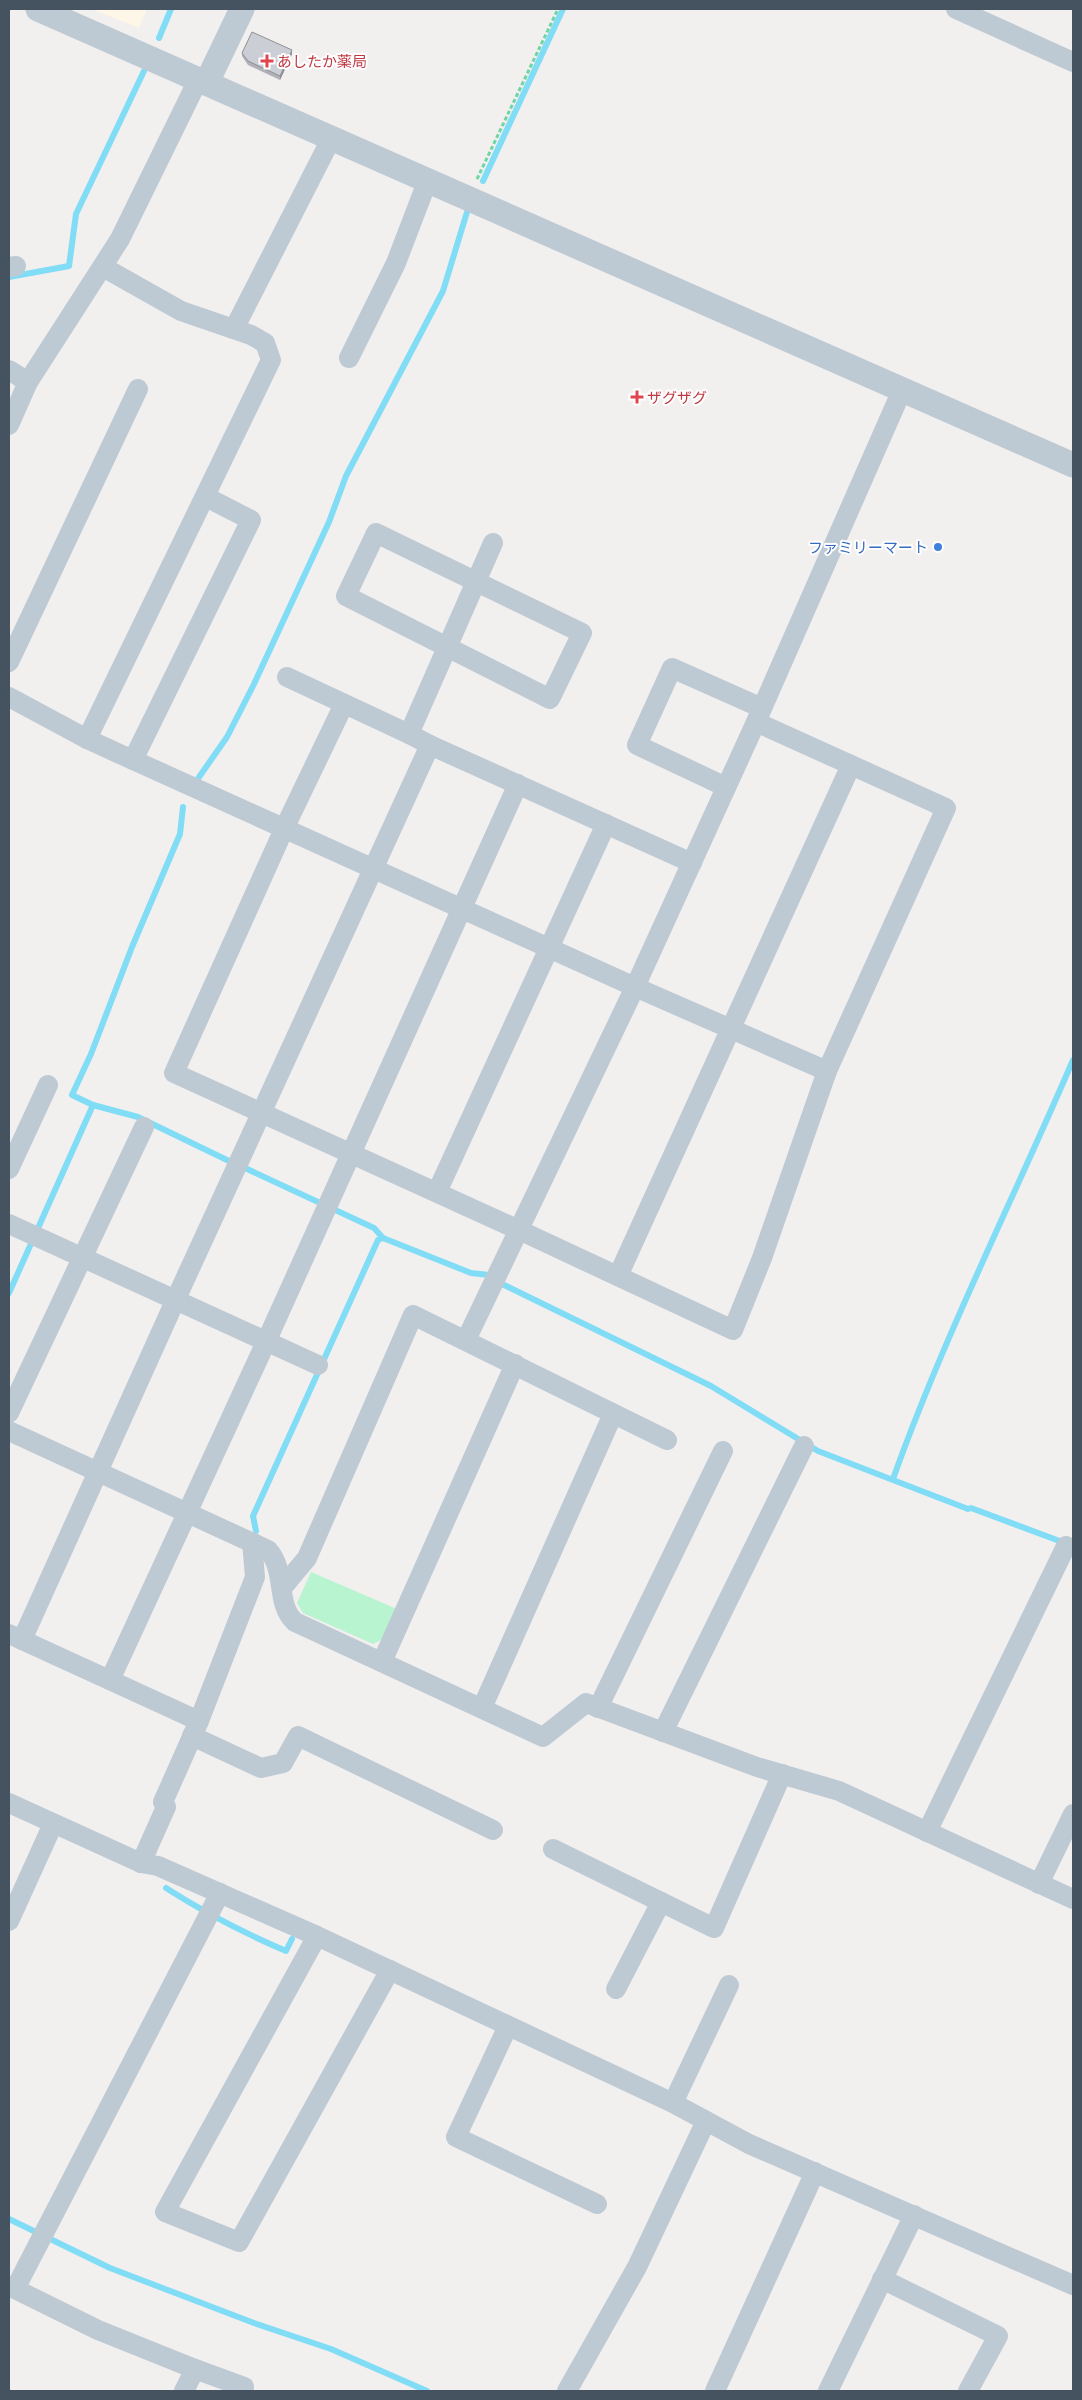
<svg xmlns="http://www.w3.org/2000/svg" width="1082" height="2400" viewBox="0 0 1082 2400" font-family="'IBM Plex Sans','Noto Sans JP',sans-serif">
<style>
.commercial{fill:#fef7e7}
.green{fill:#b9f4d0}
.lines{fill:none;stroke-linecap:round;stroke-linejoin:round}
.stream{stroke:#81dcf5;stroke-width:6}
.path{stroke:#6dd6a3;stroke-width:3;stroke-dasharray:4 2.5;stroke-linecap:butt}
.minor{stroke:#becad3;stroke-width:20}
.tertiary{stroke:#becad3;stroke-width:25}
.wall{fill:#afb1b6}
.shaded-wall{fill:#8e9094}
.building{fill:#cbced4;stroke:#8e9094}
.health-dot{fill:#e0444e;stroke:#fff;stroke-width:2}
.shop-dot{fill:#3f7fe0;stroke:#fff;stroke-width:2}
.labels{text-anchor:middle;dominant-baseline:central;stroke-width:4;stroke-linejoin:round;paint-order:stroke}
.health-label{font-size:15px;fill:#be3a42;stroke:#fff;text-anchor:start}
.shop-label{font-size:15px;fill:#366cbe;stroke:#fff;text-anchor:end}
</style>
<rect width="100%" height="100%" fill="#f2efef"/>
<polygon class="commercial" points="92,9 147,9 139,28"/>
<polygon class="green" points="311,1572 397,1609 383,1639 373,1644 303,1613 297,1603"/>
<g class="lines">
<g class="stream">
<polyline points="159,38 171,9"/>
<polyline points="483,181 563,9"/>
<polyline points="9,277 69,266 76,214 144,71"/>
<polyline points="197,780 227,737 254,684 329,522 346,476 443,291 467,212"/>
<polyline points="93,1105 138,1117 229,1161"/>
<polyline points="245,1168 374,1228 383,1238 471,1273 489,1275 502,1284 711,1386 818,1451 968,1509 971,1508 1065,1543"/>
<polyline points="9,1293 93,1105 72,1095 91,1054 132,947 180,834 183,807"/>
<path d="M 893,1479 C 944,1336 1013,1200 1073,1060"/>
<polyline points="256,1531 253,1516 378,1240 383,1238"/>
<path d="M 166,1888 C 205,1913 244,1933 286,1951 L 292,1939"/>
<polyline points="9,2219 110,2268 254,2323 331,2349 427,2391"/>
</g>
<polyline class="path" points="477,179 558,9"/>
<g class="minor">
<polyline points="956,9 1073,62"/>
<polyline points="9,267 16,266"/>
<polyline points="234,329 331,139"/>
<polyline points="349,358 396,263 427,182"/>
<polyline points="9,370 28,382"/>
<polyline points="9,425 28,382 120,239 199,78"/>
<polygon points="376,533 582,633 550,699 346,596"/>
<polyline points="9,662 138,389"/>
<polyline points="287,677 409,734"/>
<polyline points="9,697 87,739 133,760 635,987 827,1071"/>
<polyline points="344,704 284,829 174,1073 519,1230 733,1330 762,1258 827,1071 946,808 756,722"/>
<polyline points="87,739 271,360 265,343 251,335 181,311 103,267"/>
<polyline points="430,745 692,863"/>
<polyline points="133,760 251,520 206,497"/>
<polyline points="726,787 637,745 672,668 762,708"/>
<polyline points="9,1169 48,1085"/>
<polyline points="437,1192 606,824"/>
<polyline points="9,1224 318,1365"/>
<polyline points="618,1276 851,765"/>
<polyline points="466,1340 635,987 756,722 902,390"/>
<polyline points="9,1413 144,1127"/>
<path d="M 9,1431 L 268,1550 C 287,1571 275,1604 295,1622 L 543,1737 L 586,1703 L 757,1767 L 839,1791 L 1073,1899"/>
<polyline points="282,1588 307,1558 413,1315 667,1440"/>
<polyline points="9,1634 199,1721"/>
<polyline points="22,1640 175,1301 430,745 409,734 493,543"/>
<polyline points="382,1662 515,1364"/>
<polyline points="110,1680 266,1342 518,784"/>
<polyline points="482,1708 613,1414"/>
<polyline points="598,1708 723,1451"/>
<polyline points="663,1732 804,1446"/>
<polyline points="192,1736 261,1768 283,1763 298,1736 493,1830"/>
<polyline points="9,1803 141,1863 158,1866 317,1936 673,2103 749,2144 1073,2285"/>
<polyline points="927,1832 1066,1546"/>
<polyline points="553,1849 714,1928 782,1774"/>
<polyline points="141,1863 166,1807 163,1802 199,1721 255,1577 252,1542"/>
<polyline points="1039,1884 1073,1814"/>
<polyline points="9,1921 53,1824"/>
<polyline points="317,1936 165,2212 239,2242 390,1970"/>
<polyline points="616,1989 661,1902"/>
<polyline points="508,2026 456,2137 597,2204"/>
<polyline points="673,2103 729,1985"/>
<polyline points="882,2279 998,2336 968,2391"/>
<polyline points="9,2286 98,2330 195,2369 184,2391"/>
<polyline points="15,2289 220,1893"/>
<polyline points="195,2369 244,2387"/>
<polyline points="567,2391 637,2267 706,2121"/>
<polyline points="715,2391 815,2172"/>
<polyline points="828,2391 914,2215"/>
</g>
<g class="tertiary">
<polyline points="38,9 1073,465"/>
<polyline points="207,82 242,9"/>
</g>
</g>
<polygon class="wall" points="242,53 292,54 280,80 248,65 242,56"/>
<polygon class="shaded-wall" points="292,50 292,54 280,80 280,76"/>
<polygon class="building" points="252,32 292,50 280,76 248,61 242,53"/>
<g class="health-dot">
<path d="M264.5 53.5h5v5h5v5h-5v5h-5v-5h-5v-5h5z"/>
<path d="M634.5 389.5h5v5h5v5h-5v5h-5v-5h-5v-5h5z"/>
</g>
<circle class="shop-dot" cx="938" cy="547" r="5"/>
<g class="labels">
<g class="health-label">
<text x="277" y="61">あしたか薬局</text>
<text x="647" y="397">ザグザグ</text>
</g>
<g class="shop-label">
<text x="928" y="547">ファミリーマート</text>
</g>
</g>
<rect width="1082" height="2400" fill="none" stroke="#45525f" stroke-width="20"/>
</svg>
